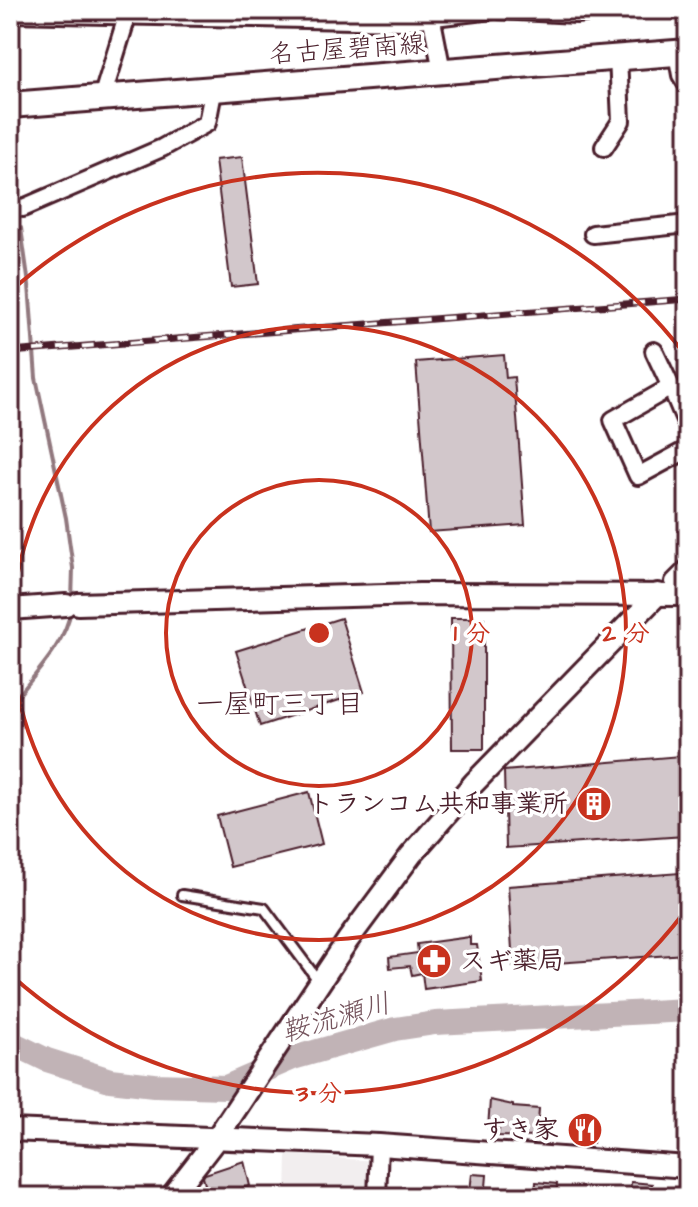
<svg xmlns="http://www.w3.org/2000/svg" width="698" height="1207" viewBox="0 0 698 1207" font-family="'Architects Daughter','Klee One',sans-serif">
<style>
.built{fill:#f2eeef}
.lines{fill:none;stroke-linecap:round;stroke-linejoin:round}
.stream{stroke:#91787e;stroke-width:4}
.river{stroke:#c1b3b6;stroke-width:24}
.building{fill:#d2c7cb;stroke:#4a1f2b;stroke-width:2}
.service-casing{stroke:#4a1f2b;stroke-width:14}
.minor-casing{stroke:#4a1f2b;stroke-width:22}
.tertiary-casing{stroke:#4a1f2b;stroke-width:26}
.primary-casing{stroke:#4a1f2b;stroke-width:30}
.service{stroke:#fff;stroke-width:8}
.minor{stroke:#fff;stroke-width:16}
.tertiary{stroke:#fff;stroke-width:20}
.primary{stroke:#fff;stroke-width:24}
.rail-casing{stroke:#4a1f2b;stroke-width:7}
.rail{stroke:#fff;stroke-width:4;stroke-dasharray:12;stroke-linecap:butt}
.ring{fill:none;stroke:#c8321e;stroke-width:4}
.labels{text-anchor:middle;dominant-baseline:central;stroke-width:7;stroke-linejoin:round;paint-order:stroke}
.street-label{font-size:26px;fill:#4a1f2b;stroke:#fff}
.poi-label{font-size:26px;font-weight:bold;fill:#4a1f2b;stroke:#fff;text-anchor:end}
.neighbourhood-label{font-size:28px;fill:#4a1f2b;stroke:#fff}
.water-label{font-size:28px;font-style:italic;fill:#74535c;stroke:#fff}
.centre{fill:#c8321e;stroke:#fff;stroke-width:4}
.ring-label{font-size:24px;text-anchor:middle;font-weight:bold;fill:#c8321e;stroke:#fff;stroke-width:7;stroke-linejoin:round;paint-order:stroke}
</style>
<rect width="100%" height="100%" fill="#fff"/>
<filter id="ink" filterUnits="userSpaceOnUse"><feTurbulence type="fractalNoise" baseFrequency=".0125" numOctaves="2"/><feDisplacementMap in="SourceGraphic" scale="16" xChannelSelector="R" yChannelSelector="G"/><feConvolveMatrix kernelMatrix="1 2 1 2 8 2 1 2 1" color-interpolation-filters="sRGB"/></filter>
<g filter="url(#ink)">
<polygon class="built" points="287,1154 374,1161 372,1197 286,1197"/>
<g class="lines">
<g class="stream">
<polyline points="21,228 29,285 36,378 66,518 73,568 72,601"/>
<path d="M 10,706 C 31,678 66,645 71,609"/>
</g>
<polyline class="river" points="10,1042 47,1060 110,1080 154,1085 226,1087 293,1058 395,1029 435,1023 688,1010"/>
</g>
<g class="building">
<polygon points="242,157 258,284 231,287 215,160"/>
<polygon points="504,355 506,378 514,377 525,525 429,532 416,362"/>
<polygon points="341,618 364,692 260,726 236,651"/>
<polygon points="451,618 484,618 484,749 452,749"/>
<polygon points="680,756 685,836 506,848 504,771"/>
<polygon points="309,792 322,844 230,867 217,816"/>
<polygon points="680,873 685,954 513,966 508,886"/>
<polygon points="470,937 470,945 477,945 482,981 424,989 422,973 412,975 410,966 390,968 389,957 418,953 417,944"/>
<polygon points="490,1100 513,1105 513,1107 539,1109 537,1137 498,1136 499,1128 488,1128"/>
<polygon points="577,1117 595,1119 593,1143 575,1142"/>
<polygon points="244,1161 250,1186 208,1196 203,1177 205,1174"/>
<polygon points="472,1174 487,1175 486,1187 509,1189 509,1197 474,1197 474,1192 470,1191"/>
<polygon points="536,1182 557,1184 556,1197 535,1197"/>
<polygon points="631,1182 652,1184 651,1197 630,1197"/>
</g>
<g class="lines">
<defs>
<polyline id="service" points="182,895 264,908 320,983"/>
<g id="minor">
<polyline points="430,10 442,71"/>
<polyline points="499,10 576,14 610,10"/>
<polyline points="678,10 688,13"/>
<polyline points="10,13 401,21 492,10"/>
<polyline points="677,53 681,75 688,86"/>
<polyline points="102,98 129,10"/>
<polyline points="604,147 621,121 618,57"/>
<polyline points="10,206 23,208 162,148 207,123 214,87"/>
<polyline points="593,234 688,224"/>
<polyline points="654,351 671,387"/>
<polyline points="688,427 671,387 613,420 638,476 688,449"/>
<polyline points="674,582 688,568"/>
<polyline points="377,1197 379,1145"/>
</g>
<g id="tertiary">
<polyline points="78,604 420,594 688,595"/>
<polyline points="10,609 66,605"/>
<polyline points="10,1130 379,1145 688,1167"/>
<polyline points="171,1197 216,1139 348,940 411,855 474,783 658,594"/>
</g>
<polyline id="primary" points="10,105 688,52"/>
</defs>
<use href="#service" class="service-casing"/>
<use href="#minor" class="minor-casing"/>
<use href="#tertiary" class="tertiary-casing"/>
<use href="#primary" class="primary-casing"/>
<use href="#service" class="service"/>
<use href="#minor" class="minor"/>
<use href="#tertiary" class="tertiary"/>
<use href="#primary" class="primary"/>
<defs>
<polyline id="rail" points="10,352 688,299"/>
</defs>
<use href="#rail" class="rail-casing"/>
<use href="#rail" class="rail"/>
</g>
</g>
<g class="ring">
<circle cx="319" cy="633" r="153"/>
<circle cx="319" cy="633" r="307"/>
<path d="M686 910A460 460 0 0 1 11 975M11 291A460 460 0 0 1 686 356"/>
</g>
<defs>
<symbol id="building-disc" viewBox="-11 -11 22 22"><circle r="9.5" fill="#c8321e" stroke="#fff"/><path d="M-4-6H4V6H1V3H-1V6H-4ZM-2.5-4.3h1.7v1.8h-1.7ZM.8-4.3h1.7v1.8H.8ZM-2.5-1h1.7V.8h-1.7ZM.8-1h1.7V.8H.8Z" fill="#fff"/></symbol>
<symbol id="pharmacy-disc" viewBox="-11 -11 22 22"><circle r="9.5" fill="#c8321e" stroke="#fff"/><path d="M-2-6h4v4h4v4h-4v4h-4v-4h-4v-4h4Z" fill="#fff"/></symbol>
<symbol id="restaurant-disc" viewBox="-11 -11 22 22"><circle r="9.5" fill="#c8321e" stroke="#fff"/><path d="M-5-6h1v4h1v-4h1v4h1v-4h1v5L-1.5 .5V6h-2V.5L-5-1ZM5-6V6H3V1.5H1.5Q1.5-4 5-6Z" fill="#fff"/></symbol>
</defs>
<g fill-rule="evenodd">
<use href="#building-disc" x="574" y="784" width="40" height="40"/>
<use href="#pharmacy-disc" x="414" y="941" width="40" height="40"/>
<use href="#restaurant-disc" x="565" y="1110" width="40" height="40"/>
</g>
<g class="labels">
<g class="street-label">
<text transform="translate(347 49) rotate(-4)">名古屋碧南線</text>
</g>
<g class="poi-label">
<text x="568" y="804">トランコム共和事業所</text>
<text x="460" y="961" text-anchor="start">スギ薬局</text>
<text x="559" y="1130">すき家</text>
</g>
<g class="neighbourhood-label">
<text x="280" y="704">一屋町三丁目</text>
</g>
<g class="water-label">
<text transform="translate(336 1018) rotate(-16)">鞍流瀬川</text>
</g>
</g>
<circle cx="319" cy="633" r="12" class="centre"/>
<g class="ring-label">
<text x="472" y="641">1 分</text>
<text x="626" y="641">2 分</text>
<text x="319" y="1101">3 分</text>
</g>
<rect width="698" height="1207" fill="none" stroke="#fff" stroke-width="40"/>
<rect x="20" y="20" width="658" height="1167" fill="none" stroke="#4a1f2b" stroke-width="3" filter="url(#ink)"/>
</svg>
